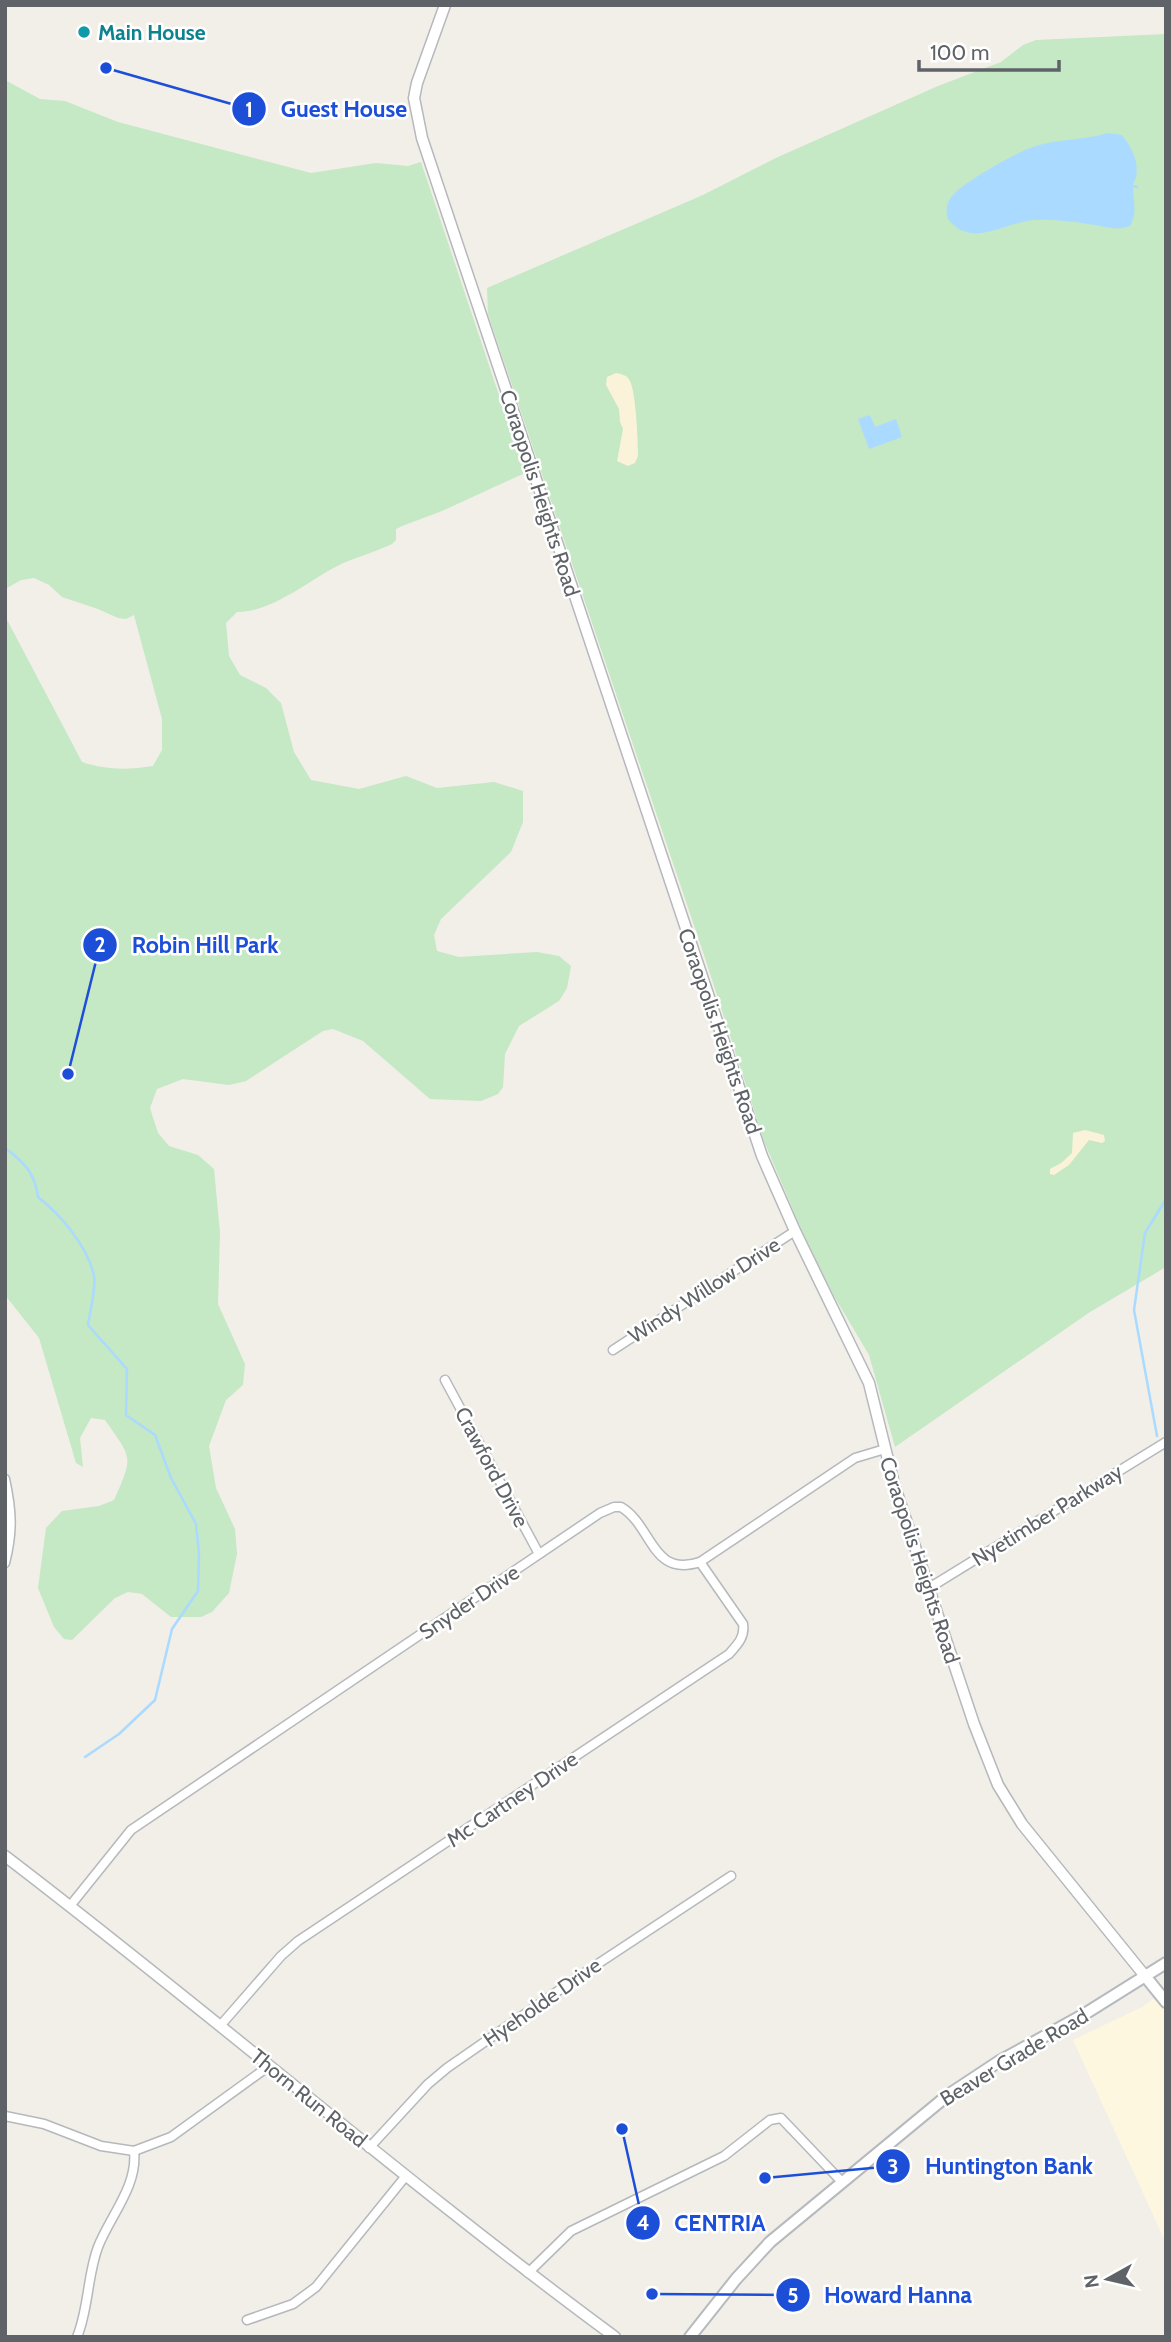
<svg xmlns="http://www.w3.org/2000/svg" width="1171" height="2342" viewBox="0 0 1171 2342" font-family="Cabin,sans-serif">
<style>
.commercial{fill:#fef7e0}
.green{fill:#c5e8c5}
.sand{fill:#fbf3d9}
.water{fill:#aadaff}
.lines{fill:none;stroke-linecap:round;stroke-linejoin:round}
.stream{stroke:#aadaff;stroke-width:2.5}
.minor-casing{stroke:#b5b8bc;stroke-width:11}
.tertiary-casing{stroke:#b5b8bc;stroke-width:13}
.secondary-casing{stroke:#b6babf;stroke-width:14}
.minor{stroke:#fff;stroke-width:8}
.tertiary{stroke:#fff;stroke-width:10}
.secondary{stroke:#fff;stroke-width:10}
.culture-dot{fill:#0f9aa8;stroke:#fff;stroke-width:2.5}
.labels{text-anchor:middle;dominant-baseline:central;stroke-width:5;stroke-linejoin:round;paint-order:stroke}
.culture-label{font-size:21px;font-weight:bold;fill:#0d838f;stroke:#fff;text-anchor:start}
.street-label{font-size:21px;fill:#5f6368;stroke:#fff}
.leader{fill:none;stroke:#1d4ed8;stroke-width:2.5}
.callout-dot{fill:#1d4ed8;stroke:#fff;stroke-width:2.5}
.mark-label{font-size:21px;text-anchor:middle;font-weight:bold;fill:#fff}
.callout-label{font-size:23px;text-anchor:middle;font-weight:bold;fill:#1d4ed8;stroke:#fff;stroke-width:5;stroke-linejoin:round;paint-order:stroke}
</style>
<rect width="100%" height="100%" fill="#f1efe8"/>
<polygon class="commercial" points="1166,1990 1166,2243 1073,2040 1142,2007"/>
<g class="green">
<polygon points="1166,34 1166,1267 1090,1312 895,1447 869,1355 834,1296 801,1229 764,1141 705,958 488,314 487,288 703,195 778,157 938,86 1001,62 1023,45 1036,40"/>
<path d="M 5,80 L 40,99 L 65,101 L 118,122 L 311,173 L 376,163 L 408,166 L 421,162 L 525,473 L 442,511 L 402,526 L 396,529 L 396,540 L 392,544 C 375,552 357,557 341,564 C 309,580 273,612 237,612 L 226,623 L 229,656 L 240,675 L 266,688 L 281,703 L 294,752 L 311,780 L 359,789 L 406,776 L 437,788 L 494,782 L 523,791 L 523,822 L 511,852 L 441,919 L 434,935 L 437,951 L 459,957 L 537,952 L 559,956 L 571,966 L 567,988 L 559,1001 L 519,1026 L 505,1054 L 503,1087 L 498,1094 L 481,1101 L 430,1099 L 363,1041 L 333,1029 L 323,1031 L 246,1081 L 229,1085 L 183,1079 L 157,1089 L 150,1108 L 158,1133 L 169,1146 L 198,1155 L 214,1169 L 220,1233 L 218,1304 L 245,1364 L 243,1385 L 226,1400 L 209,1446 L 216,1488 L 235,1529 L 237,1554 L 229,1593 L 212,1612 L 201,1617 L 171,1617 L 142,1594 L 128,1592 L 115,1598 L 72,1640 L 64,1639 L 54,1627 L 38,1588 L 46,1528 L 62,1511 L 99,1506 L 114,1500 C 134,1455 132,1459 105,1420 L 91,1418 L 80,1438 L 83,1467 L 76,1463 L 39,1338 L 5,1295 L 5,616 L 82,762 C 106,770 128,770 153,766 L 162,750 L 162,719 L 134,615 L 126,619 L 118,618 L 98,609 L 62,597 L 49,585 L 34,578 L 21,580 L 5,589 Z"/>
</g>
<g class="sand">
<path d="M 616,373 C 622,374 627,375 630,381 C 636,393 638,441 638,456 L 635,463 L 628,466 L 617,461 L 623,429 L 620,422 L 619,409 L 606,385 L 607,377 Z"/>
<polygon points="1085,1130 1104,1135 1105,1141 1102,1143 1089,1140 1069,1165 1054,1175 1050,1174 1050,1169 1061,1163 1072,1153 1073,1133"/>
</g>
<g class="water">
<path d="M 1108,133 L 1122,135 C 1132,147 1139,162 1136,177 C 1134,185 1133,179 1133,188 C 1133,201 1138,212 1130,226 C 1116,232 1102,225 1088,224 C 1071,221 1050,219 1033,220 C 1004,223 971,249 948,219 C 945,209 947,201 954,194 C 964,182 1017,152 1033,147 C 1058,138 1083,141 1108,133 Z"/>
<polygon points="870,415 875,427 896,419 902,437 869,449 858,419"/>
</g>
<g class="lines">
<g class="stream">
<polyline points="1133,186 1137,187"/>
<path d="M 5,1148 C 24,1162 35,1173 38,1197 C 61,1215 88,1247 94,1276 C 96,1290 90,1311 88,1325 L 127,1369 L 126,1415 L 155,1435 L 171,1478 L 196,1524 L 199,1554 L 198,1591 L 172,1629 L 155,1700 L 119,1734 L 85,1757"/>
<polyline points="1157,1436 1134,1310 1145,1233 1166,1199"/>
</g>
<defs>
<g id="minor">
<polyline points="613,1350 795,1231"/>
<polyline points="445,1380 539,1554"/>
<path d="M 5,1479 C 12,1511 13,1532 5,1563"/>
<polyline points="929,1588 1166,1442"/>
<path d="M 70,1906 L 131,1830 L 600,1513 L 614,1507 L 621,1507 C 653,1526 651,1578 700,1562 L 855,1458 L 885,1449"/>
<path d="M 220,2026 L 281,1956 L 298,1941 L 729,1654 C 738,1644 745,1637 743,1624 L 700,1562"/>
<polyline points="5,2116 44,2124 101,2146 134,2151 171,2137 269,2066"/>
<polyline points="369,2148 428,2084 447,2068 584,1973 731,1876"/>
<polyline points="528,2273 571,2231 724,2156 770,2120 781,2118 842,2182"/>
<polyline points="247,2320 293,2304 316,2287 405,2177"/>
<path d="M 77,2337 C 89,2308 87,2276 98,2247 C 110,2216 138,2186 134,2151"/>
</g>
<g id="tertiary">
<polyline points="445,5 417,83 414,98 422,138 762,1156 795,1231 869,1383 894,1484 974,1724 998,1785 1022,1824 1145,1976"/>
<path d="M 5,1856 C 211,2013 406,2183 615,2337"/>
</g>
<g id="secondary">
<polyline points="1145,1976 1166,2002"/>
<polyline points="690,2337 736,2279 770,2242 948,2095 998,2062 1083,2015 1166,1963"/>
</g>
</defs>
<use href="#minor" class="minor-casing"/>
<use href="#tertiary" class="tertiary-casing"/>
<use href="#secondary" class="secondary-casing"/>
<use href="#minor" class="minor"/>
<use href="#tertiary" class="tertiary"/>
<use href="#secondary" class="secondary"/>
</g>
<circle class="culture-dot" cx="84" cy="32" r="7"/>
<g class="labels">
<g class="culture-label">
<text x="98" y="32">Main House</text>
</g>
<g class="street-label">
<text transform="translate(540 493) rotate(72)">Coraopolis Heights Road</text>
<text transform="translate(720 1031) rotate(71)">Coraopolis Heights Road</text>
<text transform="translate(704 1290) rotate(-33)">Windy Willow Drive</text>
<text transform="translate(492 1467) rotate(62)">Crawford Drive</text>
<text transform="translate(1047 1515) rotate(-32)">Nyetimber Parkway</text>
<text transform="translate(920 1560) rotate(72)">Coraopolis Heights Road</text>
<text transform="translate(469 1602) rotate(-34)">Snyder Drive</text>
<text transform="translate(512 1799) rotate(-34)">Mc Cartney Drive</text>
<text transform="translate(542 2002) rotate(-35)">Hyeholde Drive</text>
<text transform="translate(1014 2057) rotate(-31)">Beaver Grade Road</text>
<text transform="translate(309 2098) rotate(39)">Thorn Run Road</text>
</g>
</g>
<path class="leader" d="M106 68L249 109M68 1074L100 945M765 2178L893 2166M622 2129L643 2223M652 2294L793 2295"/>
<g class="callout-dot">
<circle cx="106" cy="68" r="7"/>
<circle cx="68" cy="1074" r="7"/>
<circle cx="765" cy="2178" r="7"/>
<circle cx="622" cy="2129" r="7"/>
<circle cx="652" cy="2294" r="7"/>
<circle cx="249" cy="109" r="18"/>
<circle cx="100" cy="945" r="18"/>
<circle cx="893" cy="2166" r="18"/>
<circle cx="643" cy="2223" r="18"/>
<circle cx="793" cy="2295" r="18"/>
</g>
<g class="mark-label">
<text x="249" y="117">1</text>
<text x="100" y="952">2</text>
<text x="893" y="2174">3</text>
<text x="643" y="2230">4</text>
<text x="793" y="2303">5</text>
</g>
<g class="callout-label">
<text x="344" y="117">Guest House</text>
<text x="205" y="953">Robin Hill Park</text>
<text x="1009" y="2174">Huntington Bank</text>
<text x="720" y="2231">CENTRIA</text>
<text x="898" y="2303">Howard Hanna</text>
</g>
<rect width="1171" height="2342" fill="none" stroke="#5f6368" stroke-width="14"/>
<g transform="translate(1108 2279) rotate(262)" stroke="#ffffff" stroke-width="5" paint-order="stroke">
<path d="M0-5L12 26L0 18L-12 26Z" fill="#5f6368"/>
<text y="-10" font-size="19" font-weight="bold" text-anchor="middle" fill="#5f6368">N</text>
</g>
<path d="M919 60v10h140v-10" fill="none" stroke="#5f6368" stroke-width="3.5"/>
<text x="930" y="60" font-size="21" fill="#5f6368" stroke="#ffffff" stroke-width="5" paint-order="stroke">100 m</text>
</svg>
